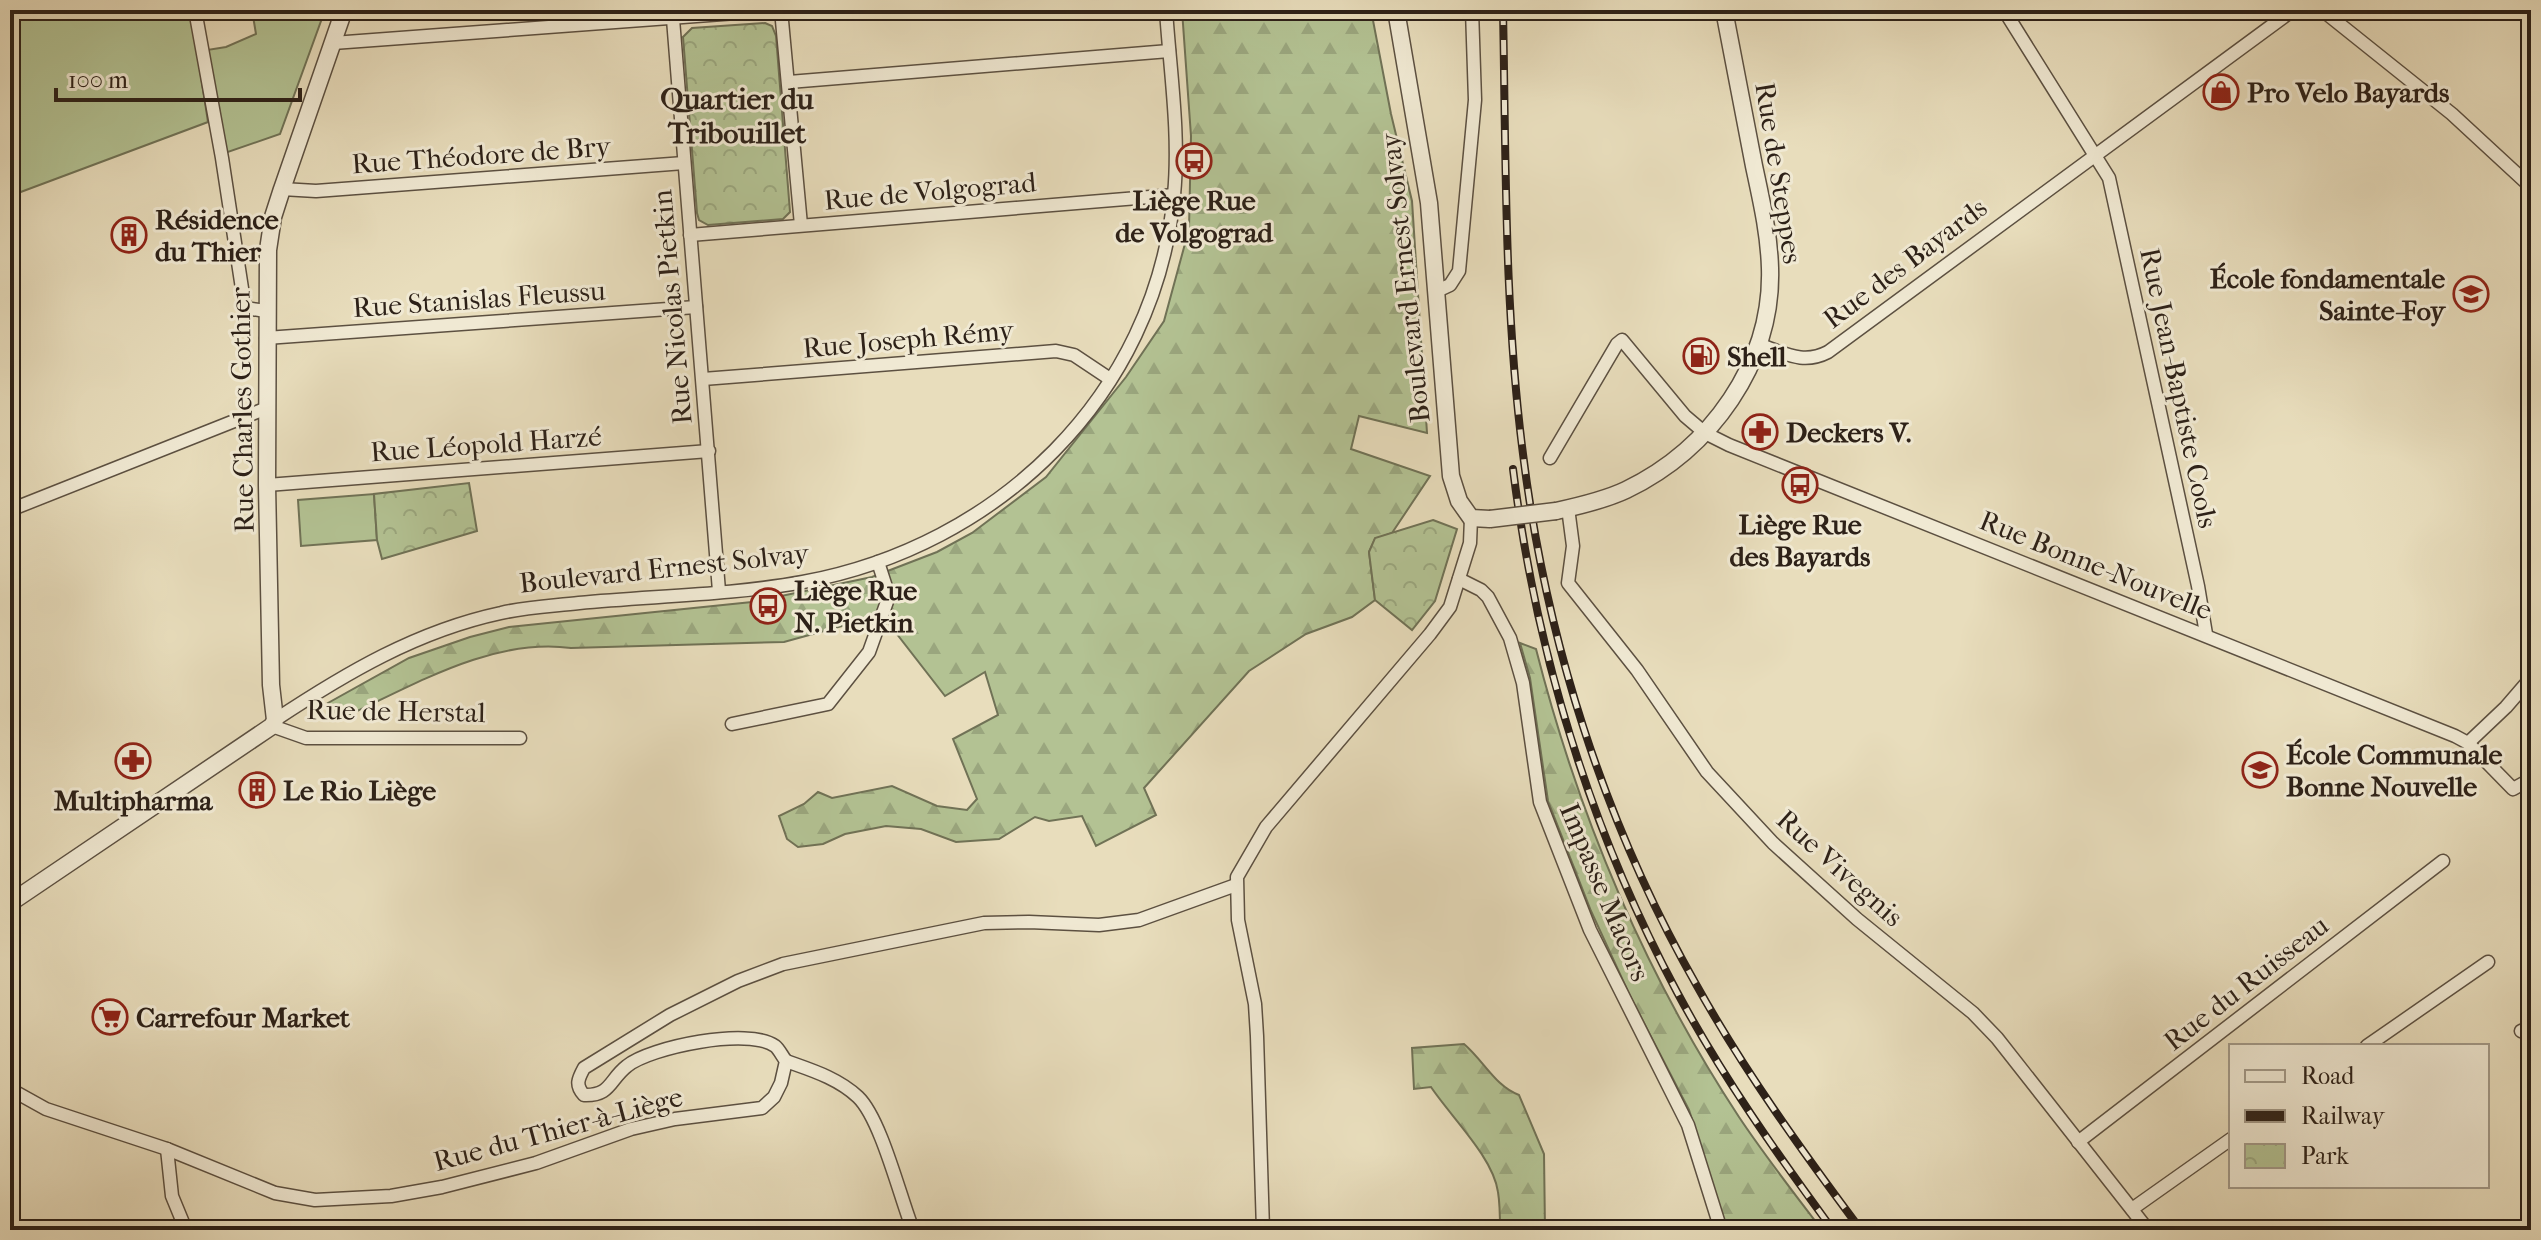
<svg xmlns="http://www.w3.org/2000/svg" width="2541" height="1240" viewBox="0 0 2541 1240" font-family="'IM FELL French Canon',serif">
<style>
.green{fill:#b3c293;stroke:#707256;stroke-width:2}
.forest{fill:url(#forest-firs);stroke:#707256;stroke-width:2}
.park{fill:url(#park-crowns);stroke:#707256;stroke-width:2}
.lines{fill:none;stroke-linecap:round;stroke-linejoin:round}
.minor-casing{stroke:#5c5041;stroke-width:15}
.tertiary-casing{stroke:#5c5041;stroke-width:19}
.minor{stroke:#f0e9d3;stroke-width:12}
.tertiary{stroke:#f0e9d3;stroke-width:16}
.rail-casing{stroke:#2d2118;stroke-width:8}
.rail{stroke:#f0e9d3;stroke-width:5;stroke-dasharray:15;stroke-linecap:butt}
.tertiary-bridge-casing{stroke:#5c5041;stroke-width:19;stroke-linecap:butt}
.tertiary-bridge{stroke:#f0e9d3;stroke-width:16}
.labels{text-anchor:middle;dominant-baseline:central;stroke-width:6;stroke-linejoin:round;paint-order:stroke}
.poi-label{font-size:28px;font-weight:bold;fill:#2d2118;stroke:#f0e9d3;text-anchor:start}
.street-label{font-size:28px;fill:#2d2118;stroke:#f0e9d3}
.neighbourhood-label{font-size:30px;font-weight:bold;fill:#2d2118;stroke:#f0e9d3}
</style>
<defs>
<pattern id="forest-firs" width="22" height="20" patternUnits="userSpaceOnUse" patternTransform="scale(2)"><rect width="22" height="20" fill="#b3c293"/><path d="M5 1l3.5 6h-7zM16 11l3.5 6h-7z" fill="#9aa67e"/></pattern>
<pattern id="park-crowns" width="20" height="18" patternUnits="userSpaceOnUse" patternTransform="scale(2)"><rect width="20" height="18" fill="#b3c293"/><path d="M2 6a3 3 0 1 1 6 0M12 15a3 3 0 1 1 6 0" fill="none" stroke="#9aa67e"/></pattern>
</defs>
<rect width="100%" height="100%" fill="#e8ddbc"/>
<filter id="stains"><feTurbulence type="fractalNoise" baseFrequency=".0025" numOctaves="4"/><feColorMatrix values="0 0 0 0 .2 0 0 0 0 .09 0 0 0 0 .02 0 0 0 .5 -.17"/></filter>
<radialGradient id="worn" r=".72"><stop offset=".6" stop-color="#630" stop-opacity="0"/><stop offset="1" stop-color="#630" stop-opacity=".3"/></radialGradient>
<g class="green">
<polygon points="10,10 191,10 208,122 10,196"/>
<polygon points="252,10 325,10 280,134 225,153 207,50 226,47 256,34"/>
<polygon points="374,494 377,540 301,546 298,500"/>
</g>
<g class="forest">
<path d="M 1182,10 L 1371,10 L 1391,114 L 1412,201 L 1427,433 L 1359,416 L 1351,449 L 1430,476 L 1392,533 L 1375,539 L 1369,552 L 1375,600 L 1352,617 L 1306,634 L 1249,671 L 1144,788 L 1156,815 L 1096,846 L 1082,816 L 1049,821 L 1035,817 L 999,839 L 956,842 L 921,829 L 886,826 L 845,834 L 823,844 L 798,847 L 787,839 L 779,816 L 804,804 L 818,792 L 832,798 L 892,786 L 937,806 L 967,810 L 977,799 L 953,739 L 998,715 L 985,672 L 945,696 L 882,615 L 784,642 L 571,648 C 491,637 411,687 340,719 L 328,703 L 409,658 L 470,637 L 509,627 L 752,602 L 872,577 L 937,552 L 972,533 L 1046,477 L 1126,377 L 1164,321 L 1189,229 L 1191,136 Z"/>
<path d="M 1520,643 L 1536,649 C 1578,814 1645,974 1739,1117 C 1765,1156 1794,1193 1822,1230 L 1727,1230 L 1689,1110 L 1631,998 L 1591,911 L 1548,801 L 1530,678 Z"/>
<path d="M 1464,1044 C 1484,1061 1495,1086 1519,1095 L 1544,1154 L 1545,1230 L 1500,1230 C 1500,1218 1500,1204 1498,1192 C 1493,1157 1451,1117 1431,1087 L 1414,1089 L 1412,1048 Z"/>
</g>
<g class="park">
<polygon points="765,23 772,26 776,36 790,212 783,219 708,225 699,220 697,213 683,37 692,28"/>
<polygon points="469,483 477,531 382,559 377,540 374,494"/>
<polygon points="1433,520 1457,529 1435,601 1412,630 1375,600 1369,552 1375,538"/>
</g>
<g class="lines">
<defs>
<g id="minor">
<polyline points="195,10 222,158 245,308 266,311"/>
<polyline points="781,10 801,225"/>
<polyline points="2004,10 2109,178 2198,586 2206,634"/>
<polyline points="2322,10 2452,114 2531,187"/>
<polyline points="673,19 719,591"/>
<polyline points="333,43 778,10"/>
<polyline points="789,82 1169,51"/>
<polyline points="282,189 316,191 684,163"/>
<polyline points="690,235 1174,195"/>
<polyline points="1437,291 1450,285 1459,271 1475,100 1472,10"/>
<polyline points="266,338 696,307"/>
<path d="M 1760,345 C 1785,353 1803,365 1828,352 L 2293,10"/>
<polyline points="703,379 1056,351 1074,355 1110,379"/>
<polyline points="1550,458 1617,344 1622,340 1685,416 1705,433 1729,445 2455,736 2468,743 2513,789 2531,779"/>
<polyline points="267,485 709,451"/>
<polyline points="1568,508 1573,546 1568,583 1637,670 1707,772 1773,843 1857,919 1973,1013 1997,1038 2148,1230"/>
<polyline points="10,510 267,408"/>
<polyline points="1459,579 1481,590 1488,597 1510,638 1523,683 1540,802 1590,930 1688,1125 1721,1230"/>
<path d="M 275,720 C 346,673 417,631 501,613 C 526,607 553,606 579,603 C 652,596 732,595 803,582 C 998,546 1155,396 1174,195 C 1180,134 1170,71 1166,10"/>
<polyline points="732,724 828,704 869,652 889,596 878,562"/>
<polyline points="272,726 306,738 520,738"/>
<polyline points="2468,743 2506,707 2531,678"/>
<polyline points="2521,1031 2531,1027"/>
<polyline points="2367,1046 2488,962"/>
<path d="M 786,1061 C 811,1070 838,1078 858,1097 C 881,1119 900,1197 913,1230"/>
<path d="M 10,1089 L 46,1109 L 167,1149 L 275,1193 L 315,1200 L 391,1196 L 442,1187 L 536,1163 L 631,1129 L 675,1119 L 762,1108 L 774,1097 L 781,1083 L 786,1061 C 782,1056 779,1049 775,1046 C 749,1027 650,1047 627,1066 C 609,1080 611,1096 584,1095 C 575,1085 578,1079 584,1068 L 670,1015 L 738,981 L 783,964 L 984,923 L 1029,922 L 1099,925 L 1139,920 L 1236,885"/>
<polyline points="2078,1142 2443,861"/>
<polyline points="167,1149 172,1196 186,1230"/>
<polyline points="2132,1209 2231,1139"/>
<polyline points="1263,1230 1257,1036 1255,1004 1238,920 1237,877 1266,827 1430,634 1450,607 1470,543 1471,518"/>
</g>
<g id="tertiary">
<polyline points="1396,10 1429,203 1451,476 1459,501 1471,518 1490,519"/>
<path d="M 1556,511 C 1579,506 1605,500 1626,490 C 1711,449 1773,363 1770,268 C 1769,233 1761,199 1754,166 C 1744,114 1734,62 1724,10"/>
<polyline points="10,903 272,726 275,720 271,685 267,485 268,250 273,217 282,189 344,10"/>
</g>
</defs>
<use href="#minor" class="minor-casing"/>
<use href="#tertiary" class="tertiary-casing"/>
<use href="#minor" class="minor"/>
<use href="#tertiary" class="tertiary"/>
<defs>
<g id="rail">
<path d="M 1503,10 C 1506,158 1504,307 1523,454 C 1546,640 1604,823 1697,986 C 1745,1072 1802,1151 1861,1230"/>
<path d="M 1513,469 C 1536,652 1590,829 1677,992 C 1722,1076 1777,1154 1833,1230"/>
</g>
</defs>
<use href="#rail" class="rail-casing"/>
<use href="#rail" class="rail"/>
<defs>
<polyline id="tertiary-bridge" points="1490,519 1556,511"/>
</defs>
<use href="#tertiary-bridge" class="tertiary-bridge-casing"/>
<use href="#tertiary-bridge" class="tertiary-bridge"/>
</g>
<defs>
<symbol id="shop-ring" viewBox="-11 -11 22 22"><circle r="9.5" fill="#f0e9d3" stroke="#8f2418" stroke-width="1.5"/><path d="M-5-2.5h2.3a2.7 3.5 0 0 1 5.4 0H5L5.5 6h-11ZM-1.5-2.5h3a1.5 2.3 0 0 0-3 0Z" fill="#8f2418"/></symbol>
<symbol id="bus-ring" viewBox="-11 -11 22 22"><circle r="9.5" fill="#f0e9d3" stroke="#8f2418" stroke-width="1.5"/><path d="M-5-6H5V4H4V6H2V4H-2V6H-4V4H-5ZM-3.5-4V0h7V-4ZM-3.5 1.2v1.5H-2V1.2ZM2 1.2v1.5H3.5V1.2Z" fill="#8f2418"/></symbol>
<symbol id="building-ring" viewBox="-11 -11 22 22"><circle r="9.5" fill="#f0e9d3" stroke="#8f2418" stroke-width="1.5"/><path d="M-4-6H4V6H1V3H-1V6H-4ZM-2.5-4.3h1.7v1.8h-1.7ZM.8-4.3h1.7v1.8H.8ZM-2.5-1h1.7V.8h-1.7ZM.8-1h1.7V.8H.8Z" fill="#8f2418"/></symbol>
<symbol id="school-ring" viewBox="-11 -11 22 22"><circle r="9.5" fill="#f0e9d3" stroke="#8f2418" stroke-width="1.5"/><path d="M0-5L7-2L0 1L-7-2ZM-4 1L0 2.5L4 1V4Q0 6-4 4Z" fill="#8f2418"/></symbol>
<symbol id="fuel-ring" viewBox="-11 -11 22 22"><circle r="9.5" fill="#f0e9d3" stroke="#8f2418" stroke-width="1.5"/><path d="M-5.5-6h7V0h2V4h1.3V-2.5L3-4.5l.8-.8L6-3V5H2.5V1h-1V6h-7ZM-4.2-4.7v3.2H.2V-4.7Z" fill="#8f2418"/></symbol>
<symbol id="pharmacy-ring" viewBox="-11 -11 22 22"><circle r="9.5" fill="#f0e9d3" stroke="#8f2418" stroke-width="1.5"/><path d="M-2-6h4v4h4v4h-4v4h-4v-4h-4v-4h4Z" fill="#8f2418"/></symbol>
<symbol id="supermarket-ring" viewBox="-11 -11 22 22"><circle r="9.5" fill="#f0e9d3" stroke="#8f2418" stroke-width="1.5"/><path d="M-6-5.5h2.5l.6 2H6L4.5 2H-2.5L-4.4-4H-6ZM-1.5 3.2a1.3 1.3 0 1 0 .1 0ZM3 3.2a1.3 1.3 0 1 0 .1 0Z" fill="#8f2418"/></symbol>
</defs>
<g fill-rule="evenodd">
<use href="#shop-ring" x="2201" y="72" width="40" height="40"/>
<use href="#bus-ring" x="1174" y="141" width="40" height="40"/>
<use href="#building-ring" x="109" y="215" width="40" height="40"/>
<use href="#school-ring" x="2451" y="274" width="40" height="40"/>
<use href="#fuel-ring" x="1681" y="336" width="40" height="40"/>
<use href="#pharmacy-ring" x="1740" y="412" width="40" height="40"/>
<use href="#bus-ring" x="1780" y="465" width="40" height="40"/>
<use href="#bus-ring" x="748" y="586" width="40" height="40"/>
<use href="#pharmacy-ring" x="113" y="741" width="40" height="40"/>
<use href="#school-ring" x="2240" y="750" width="40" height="40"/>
<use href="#building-ring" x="237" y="770" width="40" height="40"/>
<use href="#supermarket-ring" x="90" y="997" width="40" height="40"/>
</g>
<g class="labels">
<g class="poi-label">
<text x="2247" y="92">Pro Velo Bayards</text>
<text x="1194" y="200" text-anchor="middle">Liège Rue<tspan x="1194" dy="32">de Volgograd</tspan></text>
<text x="155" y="219">Résidence<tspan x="155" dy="32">du Thier</tspan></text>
<text x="2445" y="278" text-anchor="end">École fondamentale<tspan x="2445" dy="32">Sainte-Foy</tspan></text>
<text x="1727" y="356">Shell</text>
<text x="1786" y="432">Deckers V.</text>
<text x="1800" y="524" text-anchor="middle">Liège Rue<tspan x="1800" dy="32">des Bayards</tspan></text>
<text x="794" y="590">Liège Rue<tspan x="794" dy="32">N. Pietkin</tspan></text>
<text x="2286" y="754">École Communale<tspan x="2286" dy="32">Bonne Nouvelle</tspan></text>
<text x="283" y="790">Le Rio Liège</text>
<text x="133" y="800" text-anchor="middle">Multipharma</text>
<text x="136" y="1017">Carrefour Market</text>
</g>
<g class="street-label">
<text transform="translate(481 155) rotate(-4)">Rue Théodore de Bry</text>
<text transform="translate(1779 173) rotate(81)">Rue de Steppes</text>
<text transform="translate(930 191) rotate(-5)">Rue de Volgograd</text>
<text transform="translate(1905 263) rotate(-37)">Rue des Bayards</text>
<text transform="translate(1405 278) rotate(-96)">Boulevard Ernest Solvay</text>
<text transform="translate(479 299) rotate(-4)">Rue Stanislas Fleussu</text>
<text transform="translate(672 307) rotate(-95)">Rue Nicolas Pietkin</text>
<text transform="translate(908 339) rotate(-5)">Rue Joseph Rémy</text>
<text transform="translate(2179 388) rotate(78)">Rue Jean-Baptiste Cools</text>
<text transform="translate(242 410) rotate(-91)">Rue Charles Gothier</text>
<text transform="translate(486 444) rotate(-4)">Rue Léopold Harzé</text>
<text transform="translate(2096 565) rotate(22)">Rue Bonne-Nouvelle</text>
<text transform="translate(664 568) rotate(-6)">Boulevard Ernest Solvay</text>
<text transform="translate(396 711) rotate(1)">Rue de Herstal</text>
<text transform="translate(1840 868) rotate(42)">Rue Vivegnis</text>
<text transform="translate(1605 892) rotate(67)">Impasse Macors</text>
<text transform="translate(2246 983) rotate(-38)">Rue du Ruisseau</text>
<text transform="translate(558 1129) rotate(-15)">Rue du Thier-à-Liège</text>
</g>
<g class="neighbourhood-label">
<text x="737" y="99">Quartier du<tspan x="737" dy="34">Tribouillet</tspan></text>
</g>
</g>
<rect width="2541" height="1240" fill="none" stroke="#e8ddbc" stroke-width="40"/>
<rect x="12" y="12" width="2517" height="1216" fill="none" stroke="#2d2118" stroke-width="4"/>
<rect x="20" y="20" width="2501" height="1200" fill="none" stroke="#2d2118" stroke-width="2"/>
<rect x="2229" y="1044" width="260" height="144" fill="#f0e9d3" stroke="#a29988" stroke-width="2"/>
<rect x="2245" y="1070" width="40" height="12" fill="#f0e9d3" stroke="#a29988" stroke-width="2"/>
<text x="2301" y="1084" font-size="24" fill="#2d2118">Road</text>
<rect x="2245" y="1110" width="40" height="12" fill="#2d2118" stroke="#a29988" stroke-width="2"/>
<text x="2301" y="1124" font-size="24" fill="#2d2118">Railway</text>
<rect x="2245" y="1144" width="40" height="24" fill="url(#park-crowns)" stroke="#a29988" stroke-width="2"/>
<text x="2301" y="1164" font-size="24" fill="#2d2118">Park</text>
<path d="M56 88v12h244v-12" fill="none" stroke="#2d2118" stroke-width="4"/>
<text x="68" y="88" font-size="24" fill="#2d2118" stroke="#f0e9d3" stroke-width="6" paint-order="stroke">100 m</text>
<rect width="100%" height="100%" filter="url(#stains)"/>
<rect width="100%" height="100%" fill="url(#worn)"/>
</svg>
